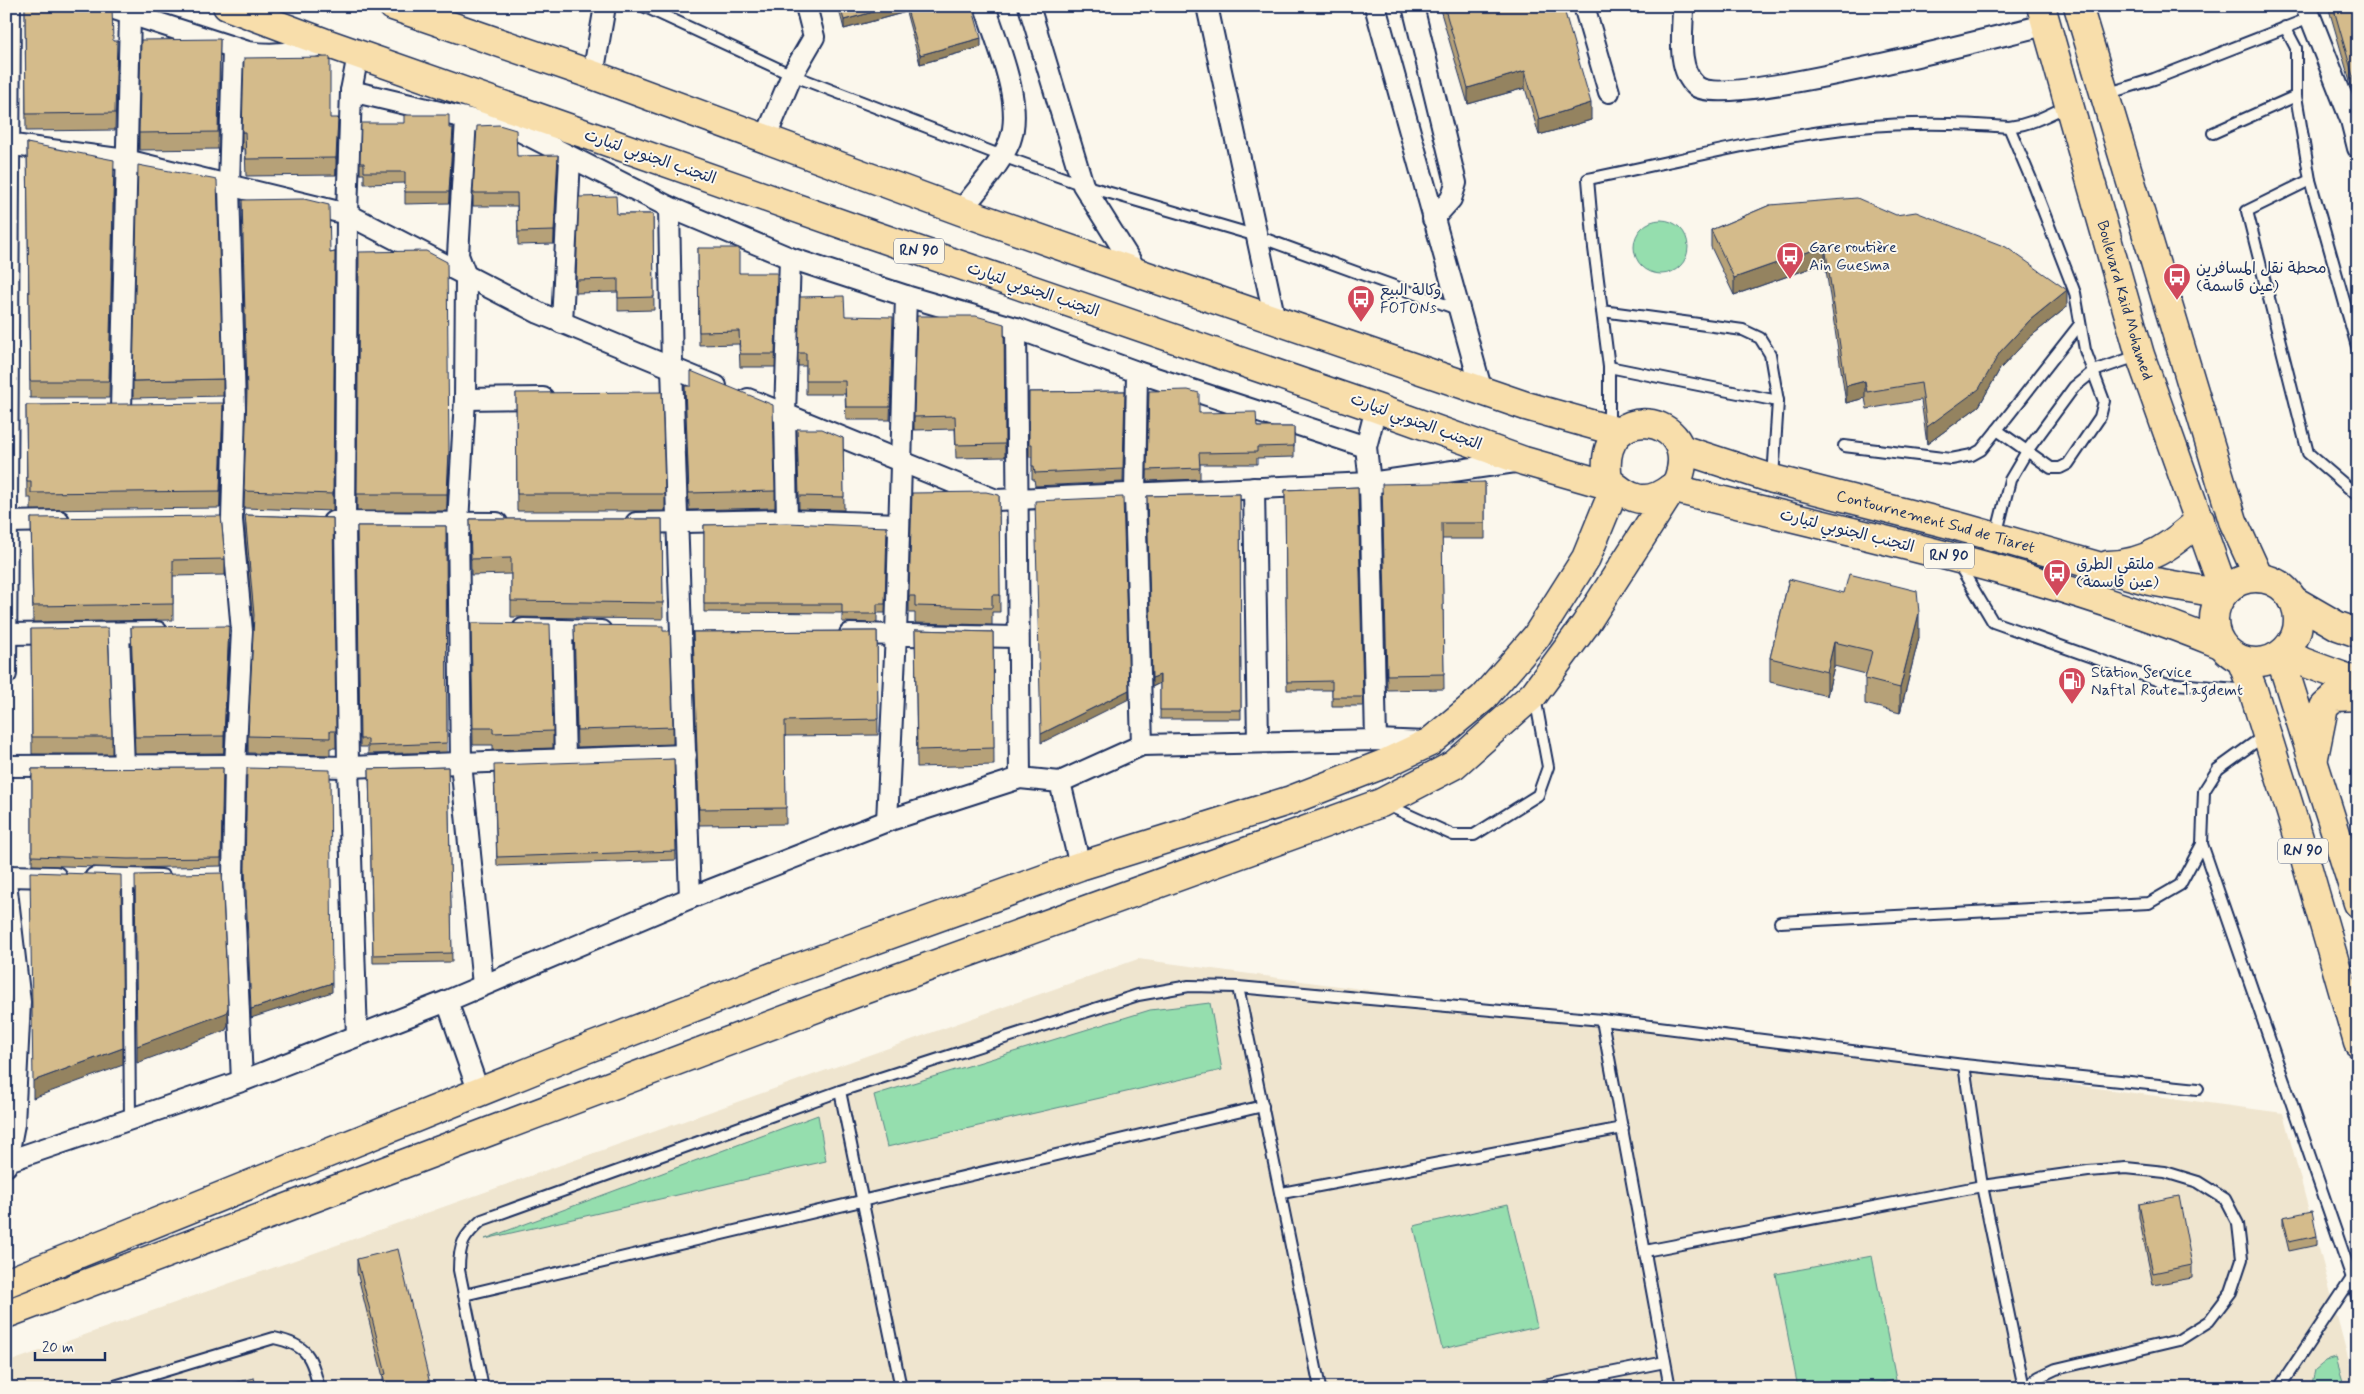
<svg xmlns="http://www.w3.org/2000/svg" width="2364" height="1394" viewBox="0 0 2364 1394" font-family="Mynerve,'Playpen Sans Arabic',sans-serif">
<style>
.built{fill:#efe5cf}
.green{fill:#95deae;stroke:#588686}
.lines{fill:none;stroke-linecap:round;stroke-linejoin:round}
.service-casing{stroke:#1b2f5e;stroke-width:14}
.minor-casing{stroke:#1b2f5e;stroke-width:24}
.primary-casing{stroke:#1b2f5e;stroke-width:31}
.trunk-casing{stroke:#1b2f5e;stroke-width:31}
.service{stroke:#fbf7ec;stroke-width:10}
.minor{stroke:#fbf7ec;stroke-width:20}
.primary{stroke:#f8deab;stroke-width:28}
.trunk{stroke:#f8deab;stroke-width:28}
.wall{fill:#b6a178;stroke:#1b2f5e}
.shaded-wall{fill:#948361;stroke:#1b2f5e}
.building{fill:#d4bb8b;stroke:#1b2f5e}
.labels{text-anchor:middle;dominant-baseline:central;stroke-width:4;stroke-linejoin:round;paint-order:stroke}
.shield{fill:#fbf7ec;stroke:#5e6b89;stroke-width:1}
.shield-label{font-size:15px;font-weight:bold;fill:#1b2f5e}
.street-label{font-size:16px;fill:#1b2f5e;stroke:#fbf7ec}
.poi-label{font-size:16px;fill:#1b2f5e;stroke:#fbf7ec;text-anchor:start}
</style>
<rect width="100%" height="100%" fill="#fbf7ec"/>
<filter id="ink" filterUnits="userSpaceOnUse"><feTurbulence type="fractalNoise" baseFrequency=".02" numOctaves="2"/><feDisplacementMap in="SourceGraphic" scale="10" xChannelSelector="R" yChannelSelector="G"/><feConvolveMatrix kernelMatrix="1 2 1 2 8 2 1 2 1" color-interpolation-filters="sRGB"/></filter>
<g filter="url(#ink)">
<polygon class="built" points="1138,959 2283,1113 2356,1388 6,1388 6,1363"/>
<g class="green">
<circle cx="1661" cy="247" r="27"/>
<polygon points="1210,1003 1222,1070 887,1147 874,1095 1150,1010"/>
<polygon points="818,1115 826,1161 485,1239"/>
<polygon points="1508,1204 1537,1327 1442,1349 1414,1226"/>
<polygon points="1872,1256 1896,1380 1856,1388 1798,1388 1776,1274"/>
<polygon points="2336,1358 2345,1388 2311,1388 2315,1370 2326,1361"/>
</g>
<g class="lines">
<defs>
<g id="service">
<polyline points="643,6 792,75 1002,156 1083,185 1257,236 1457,309"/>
<polyline points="2106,94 2154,79 2310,18"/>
<polyline points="2296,96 2310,180 2247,211 2308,453 2358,496"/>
<polyline points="2213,133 2296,96 2296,48 2285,27"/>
<polyline points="2310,180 2358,350"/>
<polyline points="1602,311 1743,330 1760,338 1770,354 1778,401 1773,478"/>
<polyline points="1609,367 1778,401"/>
<path d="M 1609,427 L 1609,367 L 1594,248 L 1588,179 C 1678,161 1770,136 1861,127 C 1910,122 1959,123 2009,127 C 2032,124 2046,116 2067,106"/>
<polyline points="1997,430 2051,468 2060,468 2068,464 2100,417 2104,401 2085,350 2075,293 2031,179 2009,127"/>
<polyline points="1844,446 1951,459 1972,455 1981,450 1997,430 2080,324"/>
<polyline points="1996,536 2010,480 2027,451 2074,387 2094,371 2140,355"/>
<polyline points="1958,563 1993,622 2165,683 2249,690"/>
<polyline points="1385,804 1453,835 1474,835 1538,795 1548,767 1535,697"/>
<polyline points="2202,844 2352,1278 2358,1300"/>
<polyline points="128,880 130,1118"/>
<polyline points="1780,922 2149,903 2180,885 2202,844 2204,791 2218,769 2265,735"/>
<polyline points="1238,987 1320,1388"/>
<polyline points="1602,1020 1670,1388"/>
<polyline points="1964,1065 1982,1186 2024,1388"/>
<polyline points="840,1091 901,1388"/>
<polyline points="1282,1193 1623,1128"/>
<polyline points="1645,1251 1982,1186 2088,1171 2126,1168 2165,1172 2198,1182 2225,1199 2238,1224 2242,1259 2231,1292 2209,1321 2179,1340 2056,1369 2039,1377 2025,1388"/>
<polyline points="464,1295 1263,1106"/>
<path d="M 108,1388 L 274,1338 C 308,1345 311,1356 319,1388"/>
<path d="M 483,1388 L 459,1270 C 459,1244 463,1237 482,1220 L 840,1091 L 1138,995 L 1189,986 L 1238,987 L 1602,1020 L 1964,1065 L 2198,1089"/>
<polyline points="1534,1388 1665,1362"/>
<polyline points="2279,1388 2352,1278"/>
</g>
<g id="minor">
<path d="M 105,6 L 248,52 C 275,56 300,53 326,43"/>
<polyline points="1029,6 1083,185 1138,273"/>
<polyline points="1207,6 1275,320"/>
<polyline points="1375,6 1481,388"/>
<polyline points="1413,6 1456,183 1451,199 1433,219"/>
<polyline points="1584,6 1609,92"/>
<path d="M 1683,6 C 1683,30 1676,69 1696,86 C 1724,109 1997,36 2045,25"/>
<polyline points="2306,6 2351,120 2358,148"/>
<polyline points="233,48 229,186 235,408 232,520 242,631 235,765 233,878 242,1081"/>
<polyline points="593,75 605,6"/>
<polyline points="351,91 520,131 669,207 790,258 906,296 1016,328 1137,372 1366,447"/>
<polyline points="466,119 458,255 466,276 465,399 458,523 461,763 483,985"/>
<polyline points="765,139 792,75 814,37 806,6"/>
<polyline points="6,144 126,160 347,214 539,313 716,386"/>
<polyline points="669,207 672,368 690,898"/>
<path d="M 961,211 C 977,189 1000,166 1010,141 C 1024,103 997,44 985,6"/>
<polyline points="562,323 570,158"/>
<polyline points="1016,328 1020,778"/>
<polyline points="1137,372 1135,494 1142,745"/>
<polyline points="465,399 543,398"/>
<polyline points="748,399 996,500 1370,483 1522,461"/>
<polyline points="1376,408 1366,447 1370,483 1376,740"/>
<polyline points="121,410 130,14"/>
<polyline points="1254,488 1258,742"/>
<polyline points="787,520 785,414 790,258"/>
<polyline points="6,522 59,521"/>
<polyline points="333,522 497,523"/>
<polyline points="636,523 787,520 899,524"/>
<polyline points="523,629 601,631"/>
<polyline points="562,630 565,760"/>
<polyline points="119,633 124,767"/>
<polyline points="6,634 157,632"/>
<polyline points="850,634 1018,637"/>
<polyline points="6,674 10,6"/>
<polyline points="6,766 235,765 348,767 686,755"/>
<polyline points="1060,782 1142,745 1376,740 1427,742"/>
<polyline points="887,821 896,634 906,296"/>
<polyline points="6,876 56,877"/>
<polyline points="95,878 161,880"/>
<polyline points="6,882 20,1002 14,1124 6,1166"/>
<polyline points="447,1001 690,898 887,821 1020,778 1060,782 1080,866"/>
<polyline points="357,1036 348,767 345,523 347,214 351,91 358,55"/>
<polyline points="8,1161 242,1081 447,1001 479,1093"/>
</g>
<g id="primary">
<path id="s1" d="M 2041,6 L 2140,355 L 2224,591"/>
<polyline points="2078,6 2233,521 2259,578"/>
</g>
<g id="trunk">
<polyline points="227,6 326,43 873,235 1376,408 1524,461 1615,487"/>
<polyline points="393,6 593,75 961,211 1138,273 1526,406 1619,432"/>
<path id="s2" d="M 1681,449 L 1773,479 L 1957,526 L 2150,581 L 2223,594"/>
<path d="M 1671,488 C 1856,534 2044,572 2220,644"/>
<path d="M 2108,565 C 2147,564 2172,545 2200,520"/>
<circle cx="2256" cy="620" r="42"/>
<polyline points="2293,600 2338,626 2358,633"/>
<polyline points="2285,652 2303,662 2358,682"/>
<polyline points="2280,656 2358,903"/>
<polyline points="2241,660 2253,690 2302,848 2358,1043"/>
<polyline points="2314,757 2324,707 2335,697 2358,696"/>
<polyline points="6,1283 586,1049 780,974 1080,866 1291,800 1386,763 1430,742 1483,698 1536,637 1586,558 1615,487"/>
<path d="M 6,1314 L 856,993 L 1381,803 L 1454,765 L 1534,694 L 1585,625 L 1678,480 C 1704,413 1594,396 1608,480 C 1630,500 1646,507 1671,488"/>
</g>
</defs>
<use href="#service" class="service-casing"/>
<use href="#minor" class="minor-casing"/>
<use href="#primary" class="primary-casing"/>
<use href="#trunk" class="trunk-casing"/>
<use href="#service" class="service"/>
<use href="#minor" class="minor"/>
<use href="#primary" class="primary"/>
<use href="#trunk" class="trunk"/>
</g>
<g class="wall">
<polygon points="25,6 113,41 117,58 115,130 26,131"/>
<polygon points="838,6 972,6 981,47 920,64 906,12 844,29"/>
<polygon points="1439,6 1563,6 1591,120 1539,135 1525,88 1468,104"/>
<polygon points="2328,6 2358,6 2353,92"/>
<polygon points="220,39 218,149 139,150 139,133"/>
<polygon points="330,118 338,135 336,175 246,176 245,149 242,149 242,132"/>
<polygon points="449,128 453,139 449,203 405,204 405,183 364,184 364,174 360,174 360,163"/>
<polygon points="27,143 114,177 109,398 30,398"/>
<polygon points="517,156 558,168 554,244 518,245 517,206 473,206 473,193"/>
<polygon points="242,200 330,253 335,252 333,511 244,508 247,399"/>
<polygon points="1770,205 2067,307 2030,337 2000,369 1979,406 1927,444 1921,400 1867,409 1865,398 1846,403 1825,263 1734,295 1711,247 1711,230"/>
<polygon points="617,214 653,214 654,310 618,311 618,292 576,293 576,280"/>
<polygon points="698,248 739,273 777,286 775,367 740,367 739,344 699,345"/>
<polygon points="359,252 449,468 447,511 357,511"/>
<polygon points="845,316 893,330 890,420 846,420 845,394 806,394 806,366 798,366 798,353"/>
<polygon points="1004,324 1005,457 956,458 955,429 914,430 914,417"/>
<polygon points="223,379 223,396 133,398 133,381"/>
<polygon points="685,386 775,491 775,508 689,510"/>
<polygon points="1125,391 1123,482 1035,486 1034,479 1032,479 1032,457 1029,457 1029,392"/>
<polygon points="1149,391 1199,413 1257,427 1294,427 1294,457 1257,458 1257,464 1200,464 1200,479 1147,481"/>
<polygon points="516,393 665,494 665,511 517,511"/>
<polygon points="26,405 223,420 220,508 31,510 31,498 27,498"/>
<polygon points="797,429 843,438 844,510 799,509"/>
<polygon points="1485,482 1485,539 1442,539 1444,689 1387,690 1382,499"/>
<polygon points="1358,487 1363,706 1332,706 1332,690 1287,690 1285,490"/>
<polygon points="1240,494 1241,719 1160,719 1160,683 1152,687 1147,496"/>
<polygon points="999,495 1000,612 992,612 992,625 915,623 915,613 909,613 909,596"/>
<polygon points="245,515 333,518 336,748 330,748 330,755 248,753 248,736 253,625 245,532"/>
<polygon points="31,518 225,559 225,575 173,576 173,620 33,622"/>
<polygon points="470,519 662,519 663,619 511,617 511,574 471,575"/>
<polygon points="704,525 887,527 885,613 877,613 877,623 842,622 842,613 704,612"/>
<polygon points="357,526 446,526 447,752 368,754 368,747 360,747"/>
<polygon points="1789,579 1919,637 1900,713 1865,704 1865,679 1866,674 1834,666 1827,696 1770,682 1770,658"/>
<polygon points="471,623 553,731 553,748 493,750 493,745 473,745"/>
<polygon points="574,625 663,631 673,727 673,744 577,747"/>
<polygon points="131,627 229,643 224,753 135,754"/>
<polygon points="31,629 112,737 112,754 32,754"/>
<polygon points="915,630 993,632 994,765 917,767"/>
<polygon points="877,631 878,735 785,736 786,824 699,825 693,632"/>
<polygon points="674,759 676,860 497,866 494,774"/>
<polygon points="448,767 452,962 373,963 369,769"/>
<polygon points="223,768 221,866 128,868 32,865 32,769"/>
<polygon points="2139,1204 2192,1265 2192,1278 2153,1285 2139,1217"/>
<polygon points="2283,1217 2317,1236 2317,1245 2289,1251 2283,1226"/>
<polygon points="357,1259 431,1388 383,1388 383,1377 357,1272"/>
</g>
<g class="shaded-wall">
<polygon points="895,6 906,6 906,12 844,29 844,20"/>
<polygon points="981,38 981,47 920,64 920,55"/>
<polygon points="1525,71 1525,88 1468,104 1468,88"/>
<polygon points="2358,74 2358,91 2353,92 2353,76"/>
<polygon points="1591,103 1591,120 1539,135 1539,119"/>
<polygon points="338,118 338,135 336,175 336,158"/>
<polygon points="453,128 453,139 449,203 449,192"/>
<polygon points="558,155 558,168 554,244 554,231"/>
<polygon points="1825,246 1825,263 1734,295 1734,278"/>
<polygon points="2067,290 2067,307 2030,337 2000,369 1979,406 1927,444 1927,427 2000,352 2030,320"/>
<polygon points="1865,381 1865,398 1846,403 1846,386"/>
<polygon points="223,403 223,420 220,508 220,491"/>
<polygon points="449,451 449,468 447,511 447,494"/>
<polygon points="1919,613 1919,637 1900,713 1900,688"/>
<polygon points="229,626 229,643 224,753 224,736"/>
<polygon points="1834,642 1834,666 1827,696 1827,672"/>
<polygon points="1160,675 1160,683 1152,687 1152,678"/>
<polygon points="1129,690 1129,699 1041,743 1041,734"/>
<polygon points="332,983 332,992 251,1018 251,1009"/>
<polygon points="228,1008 228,1025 226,1030 137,1063 137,1046"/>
<polygon points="123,1048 123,1065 33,1098 33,1081"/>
</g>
<g class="building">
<polygon points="25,6 112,6 113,41 117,41 115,113 26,114"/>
<polygon points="840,6 895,6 844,20"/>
<polygon points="906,6 972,6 981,38 920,55"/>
<polygon points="1444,6 1563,6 1591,103 1539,119 1525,71 1468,88"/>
<polygon points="2333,6 2358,6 2358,74 2353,76"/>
<polygon points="220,39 218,132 139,133 141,40"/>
<polygon points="330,57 330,118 338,118 336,158 246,159 245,132 242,132 244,58"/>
<polygon points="404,115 449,115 449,128 453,128 449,192 405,192 405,172 364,172 364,163 360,163 361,123 404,123"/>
<polygon points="499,125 516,130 517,156 558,155 554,231 518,232 517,193 473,193 477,126"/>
<polygon points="27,143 114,160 109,381 30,381"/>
<polygon points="138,165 217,180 223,379 133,381"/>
<polygon points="616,196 617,214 653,214 654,297 618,298 618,279 576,280 579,197"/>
<polygon points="1857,198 1896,215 1916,212 2006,247 2067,290 2030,320 2000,352 1979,389 1927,427 1921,383 1867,392 1865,381 1846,386 1825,246 1734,278 1711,230 1770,205"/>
<polygon points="304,199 329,205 330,253 335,252 333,494 244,491 247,391 242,200"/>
<polygon points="698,248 739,248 739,273 777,273 775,354 740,354 739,331 699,332"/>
<polygon points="426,251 447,262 449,451 447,494 357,494 359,252"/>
<polygon points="844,296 845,316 893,317 890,407 846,407 845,381 806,381 806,353 798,353 800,297"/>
<polygon points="917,316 976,316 1004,324 1005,444 956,445 955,416 914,417"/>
<polygon points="691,371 773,405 775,491 689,493 685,386 691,386"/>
<polygon points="1188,390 1199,393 1199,413 1254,412 1256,412 1257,427 1294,427 1294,446 1257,447 1257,452 1199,453 1200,468 1147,470 1149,391"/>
<polygon points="1125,391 1123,469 1035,473 1034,466 1032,466 1032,444 1029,444 1029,392"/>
<polygon points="662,392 665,494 517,494 516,393"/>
<polygon points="223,403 220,491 31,493 31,481 27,481 26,405"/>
<polygon points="797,429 822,429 843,438 844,497 799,496"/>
<polygon points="1485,482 1485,523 1442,523 1444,674 1387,675 1382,484"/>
<polygon points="1358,487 1363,697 1332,697 1332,681 1287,682 1285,490"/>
<polygon points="986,492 999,495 1000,595 992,595 992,608 915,606 915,596 909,596 912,493"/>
<polygon points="1240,494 1241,710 1160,710 1160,675 1152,678 1147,496"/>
<polygon points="1123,497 1129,690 1041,734 1035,501"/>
<polygon points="245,515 333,518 336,731 330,731 330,738 248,736 254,615"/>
<polygon points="221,516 225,559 173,560 173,604 33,606 31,518"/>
<polygon points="470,519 662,519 663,603 511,601 511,558 471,559"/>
<polygon points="787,523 887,527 885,604 877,604 877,614 842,614 842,604 704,604 704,525"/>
<polygon points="357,526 446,526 447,743 368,746 368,739 360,739"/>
<polygon points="1849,574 1917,591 1919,613 1900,688 1865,679 1872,651 1834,642 1827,672 1770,658 1789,579 1844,593"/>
<polygon points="471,623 550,624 553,731 493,733 493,728 473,728"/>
<polygon points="574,625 663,626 663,631 670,631 673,727 577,730"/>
<polygon points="229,626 224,736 135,737 131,627"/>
<polygon points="108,628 112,737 32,737 31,629"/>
<polygon points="915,630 993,632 994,748 917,750"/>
<polygon points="877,631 878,719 785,721 786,808 699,809 693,632"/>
<polygon points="674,759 676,851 497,857 494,765"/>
<polygon points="448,767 452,953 373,955 369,769"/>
<polygon points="223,768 221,858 128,859 32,856 32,769"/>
<polygon points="247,768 330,770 332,983 251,1009 245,869"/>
<polygon points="30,872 121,875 123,1048 33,1081"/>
<polygon points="222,873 228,1008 226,1013 137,1046 135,875"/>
<polygon points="2179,1196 2192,1265 2153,1273 2139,1204"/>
<polygon points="2312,1211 2317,1236 2289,1242 2283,1217"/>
<polygon points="398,1249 431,1388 386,1388 383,1375 386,1374 357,1259"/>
<polygon points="254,1378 257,1388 215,1388"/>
</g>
</g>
<defs>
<symbol id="bus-pin" viewBox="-11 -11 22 30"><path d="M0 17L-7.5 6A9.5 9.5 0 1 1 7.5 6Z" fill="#d1495b" stroke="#fbf7ec"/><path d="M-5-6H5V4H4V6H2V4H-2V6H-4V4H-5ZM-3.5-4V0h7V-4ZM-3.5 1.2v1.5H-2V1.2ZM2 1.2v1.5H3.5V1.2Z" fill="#fff"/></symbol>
<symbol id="fuel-pin" viewBox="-11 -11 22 30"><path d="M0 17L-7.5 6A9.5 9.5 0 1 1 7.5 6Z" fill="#d1495b" stroke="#fbf7ec"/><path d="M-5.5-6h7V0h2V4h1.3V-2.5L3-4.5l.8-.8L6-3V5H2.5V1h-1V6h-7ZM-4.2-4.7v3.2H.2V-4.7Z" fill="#fff"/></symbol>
</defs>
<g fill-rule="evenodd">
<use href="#bus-pin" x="1774" y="240" width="32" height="43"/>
<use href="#bus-pin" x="2161" y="261" width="32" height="43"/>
<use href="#bus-pin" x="1345" y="283" width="32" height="43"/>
<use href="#bus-pin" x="2041" y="557" width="32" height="43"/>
<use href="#fuel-pin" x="2056" y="665" width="32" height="43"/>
</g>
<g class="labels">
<g class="shield">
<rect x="894" y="238.5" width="50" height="25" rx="4"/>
<rect x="1924" y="543.5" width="50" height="25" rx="4"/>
<rect x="2278" y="838.5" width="50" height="25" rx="4"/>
</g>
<g class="shield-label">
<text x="919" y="251">RN 90</text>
<text x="1949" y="556">RN 90</text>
<text x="2303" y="851">RN 90</text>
</g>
<g class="street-label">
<text transform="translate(650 157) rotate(19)">التجنب الجنوبي لتيارت</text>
<text transform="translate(1033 290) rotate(19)">التجنب الجنوبي لتيارت</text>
<text stroke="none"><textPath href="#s1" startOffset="306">Boulevard Kaid Mohamed</textPath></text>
<text transform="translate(1416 422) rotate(20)">التجنب الجنوبي لتيارت</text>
<text stroke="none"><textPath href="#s2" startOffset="265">Contournement Sud de Tiaret</textPath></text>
<text transform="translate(1847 531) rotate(14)">التجنب الجنوبي لتيارت</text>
</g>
<g class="poi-label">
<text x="1809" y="247">Gare routière<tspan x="1809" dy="18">Ain Guesma</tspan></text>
<text x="2196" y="268">محطة نقل المسافرين<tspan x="2196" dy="18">(عين قاسمة)</tspan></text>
<text x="1380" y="290">وكالة البيع<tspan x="1380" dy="18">FOTONs</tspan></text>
<text x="2076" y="564">ملتقى الطرق<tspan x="2076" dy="18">(عين قاسمة)</tspan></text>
<text x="2091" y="672">Station Service<tspan x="2091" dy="18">Naftal Route Tagdemt</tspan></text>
</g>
</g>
<rect width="2364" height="1394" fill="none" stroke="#fbf7ec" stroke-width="25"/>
<rect x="12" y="12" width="2339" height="1369" fill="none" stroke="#1b2f5e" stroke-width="2" filter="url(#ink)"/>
<path d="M35 1352v8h70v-8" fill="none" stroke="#1b2f5e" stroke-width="2.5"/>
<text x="42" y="1352" font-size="15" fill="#1b2f5e" stroke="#fbf7ec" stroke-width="4" paint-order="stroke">20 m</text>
</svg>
